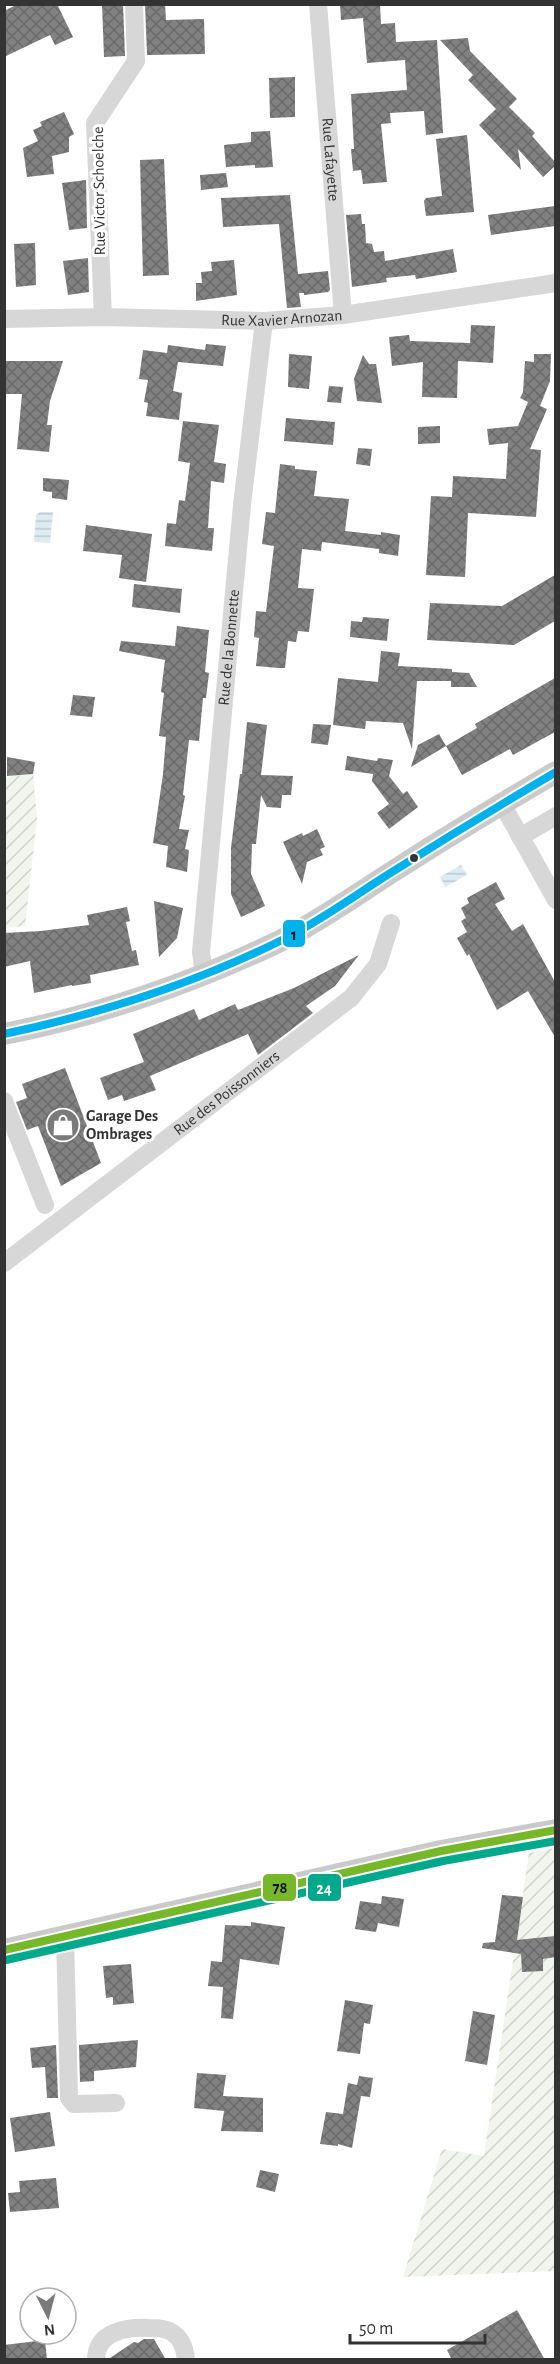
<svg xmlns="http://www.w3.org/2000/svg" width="560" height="2364" viewBox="0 0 560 2364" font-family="'Alegreya Sans',sans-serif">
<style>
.garden{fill:url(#garden-furrows)}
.water{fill:url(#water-rules)}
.building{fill:url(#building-cross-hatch)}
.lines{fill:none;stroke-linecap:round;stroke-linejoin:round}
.minor{stroke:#d7d7d7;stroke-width:18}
.major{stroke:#cacaca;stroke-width:22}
.bus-1-casing{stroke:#fff;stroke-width:12}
.bus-2-casing{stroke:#fff;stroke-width:12}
.bus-3-casing{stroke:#fff;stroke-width:12}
.bus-1{stroke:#00b1eb;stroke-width:8}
.bus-2{stroke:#76b82a;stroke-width:8}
.bus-3{stroke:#00a98b;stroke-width:8}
.bus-dot{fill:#333;stroke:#fff;stroke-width:2}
.labels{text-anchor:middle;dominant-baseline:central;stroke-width:6;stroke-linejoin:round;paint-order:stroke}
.street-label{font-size:16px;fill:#333;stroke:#fff}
.poi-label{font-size:16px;font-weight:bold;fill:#333;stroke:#fff;text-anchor:start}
.line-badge{stroke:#fff;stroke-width:2}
.badge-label{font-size:16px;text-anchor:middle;font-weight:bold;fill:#fff}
.pale-badge-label{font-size:16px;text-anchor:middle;font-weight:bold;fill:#111}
</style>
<defs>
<pattern id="garden-furrows" width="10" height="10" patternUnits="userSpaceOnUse" patternTransform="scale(1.5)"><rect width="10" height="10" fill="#f1f5ed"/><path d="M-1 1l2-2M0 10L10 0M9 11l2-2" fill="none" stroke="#cfd2cc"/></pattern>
<pattern id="water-rules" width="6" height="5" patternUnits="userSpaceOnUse" patternTransform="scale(1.5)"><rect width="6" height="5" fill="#ddebf3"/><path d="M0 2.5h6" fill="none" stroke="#becad1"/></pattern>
<pattern id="building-cross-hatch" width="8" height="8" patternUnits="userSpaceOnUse" patternTransform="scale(1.5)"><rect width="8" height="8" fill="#818181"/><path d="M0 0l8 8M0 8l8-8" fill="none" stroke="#6a6a6a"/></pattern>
</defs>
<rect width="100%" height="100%" fill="#fff"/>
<g class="garden">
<polygon points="33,774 37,818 25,926 5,928 5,777"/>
<polygon points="555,1848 555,2271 403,2277 442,2149 484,2156 529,1853"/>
</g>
<g class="water">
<polygon points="40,512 53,512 50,543 34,542 36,515"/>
<polygon points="461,865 467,875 445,887 440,877"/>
</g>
<g class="building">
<polygon points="18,4 57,4 73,37 55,45 50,35 4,57 4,11"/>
<polygon points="102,4 123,4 125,56 104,57"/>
<polygon points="145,4 165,4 166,20 204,19 205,54 147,55"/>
<polygon points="340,4 380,4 381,24 395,23 396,42 437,40 443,133 426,135 424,111 390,113 391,123 381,124 387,182 363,184 361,170 353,171 351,149 354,149 351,94 407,90 405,60 367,63 363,18 341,20"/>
<polygon points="468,38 470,51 517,99 509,107 535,133 532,136 555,162 555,166 543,177 518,149 521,170 479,125 496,109 468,80 473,75 440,40"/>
<polygon points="295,77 295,117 270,118 269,78"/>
<polygon points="64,112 74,134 69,137 69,152 52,156 54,174 27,177 23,148 38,141 33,130 42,126 40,122"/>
<polygon points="270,131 273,167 255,168 255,165 226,167 224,145 251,142 251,132"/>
<polygon points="467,135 474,212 426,216 424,201 426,198 442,196 436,139"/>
<polygon points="164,159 169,275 143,276 140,160"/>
<polygon points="226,173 228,187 201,190 200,175"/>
<polygon points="86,180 87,228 69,230 62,183"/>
<polygon points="290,195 298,274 328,271 330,290 328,292 304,295 304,293 299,293 301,307 287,308 279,224 223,227 221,198"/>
<polygon points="555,206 555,226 491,235 488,215"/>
<polygon points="361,214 362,224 365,224 366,243 372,244 374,252 384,251 385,261 453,249 457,272 416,279 415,275 386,278 387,282 352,287 346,215"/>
<polygon points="35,243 36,285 16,287 14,244"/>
<polygon points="88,258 89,292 68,295 63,261"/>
<polygon points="234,260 237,295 196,301 196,283 202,283 201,272 212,271 211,262"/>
<polygon points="471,325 495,326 493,363 458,361 457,398 422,397 423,362 392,366 389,337 409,335 410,341 470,343"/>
<polygon points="206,344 226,346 223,366 178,362 173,391 182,393 179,420 146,416 148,403 144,402 148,380 139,379 143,350 167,353 168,345 205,350"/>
<polygon points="289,354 312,356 309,389 288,387"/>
<polygon points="534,354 551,354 550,381 540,406 547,409 530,449 541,450 536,517 468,513 465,577 426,575 431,496 452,497 453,476 506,479 508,443 489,445 487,429 518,426 528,402 520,398 523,392 525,361 534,362"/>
<polygon points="363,355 369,364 376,364 382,403 357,401 354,379"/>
<polygon points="4,361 63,361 50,401 47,425 52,425 49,452 17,449 22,394 4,394"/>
<polygon points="329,386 343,387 341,403 327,402"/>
<polygon points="286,418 335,422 333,445 284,441"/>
<polygon points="183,421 219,425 214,462 226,464 224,483 211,481 208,528 214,528 212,551 165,546 167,523 176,524 179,500 185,501 190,463 178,461"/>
<polygon points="440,426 440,443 418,444 418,427"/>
<polygon points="358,448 372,449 370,466 356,464"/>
<polygon points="280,464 295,466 295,469 317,471 314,496 349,499 345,531 381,535 381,532 400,535 398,556 379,553 379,549 322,542 321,551 302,549 298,588 314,589 309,632 298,631 296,642 288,641 285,668 278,668 256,666 259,638 254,637 256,611 266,612 274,546 262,544 266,512 275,513"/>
<polygon points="43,478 69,480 67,500 52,498 52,492 43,491"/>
<polygon points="86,525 152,534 146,582 119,578 122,555 83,551"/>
<polygon points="555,575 555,621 514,645 427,640 430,603 502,606"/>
<polygon points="134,584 182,589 180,613 132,607"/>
<polygon points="363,617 389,619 387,641 350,637 351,621 362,622"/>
<polygon points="177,626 209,630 205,672 209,673 206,698 203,698 199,741 189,740 183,795 185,796 179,829 189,830 185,849 189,850 187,872 166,867 168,846 153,843 163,774 166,737 159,736 164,693 161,692 165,660 119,651 121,641 175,646"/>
<polygon points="381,651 400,653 398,666 452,669 452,676 452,672 469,673 477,687 451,687 451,681 417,681 412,749 403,723 366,721 365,729 333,725 338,678 378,682"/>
<polygon points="555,678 555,732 513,755 510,749 462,775 446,746 477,728 475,724"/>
<polygon points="73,695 95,697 92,717 70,715"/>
<polygon points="247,722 267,725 261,775 293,776 291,795 282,795 281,808 267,807 261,795 256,844 252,844 251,874 265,906 241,917 231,894 231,848 240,774 242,774"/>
<polygon points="313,724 331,725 328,745 311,743"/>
<polygon points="439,734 446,746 411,767 418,745"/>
<polygon points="347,756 377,761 378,758 393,760 389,776 403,794 407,791 418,807 389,829 377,813 389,804 372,781 373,774 345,770"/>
<polygon points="7,757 35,762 33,774 7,776"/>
<polygon points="317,829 325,847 320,849 323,855 307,862 302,884 283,842 302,833 303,836"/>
<polygon points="496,882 505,899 495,904 512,931 523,924 555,982 555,1037 528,991 497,1010 469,954 467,956 457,938 467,932 461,921 466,918 461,908 469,903 467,898"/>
<polygon points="154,901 183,908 177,938 159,957"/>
<polygon points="127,907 130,921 126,922 132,951 136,950 139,965 90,975 91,983 72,986 72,985 34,993 30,961 4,967 4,933 41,931 89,925 87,915"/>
<polygon points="359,955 335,986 306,1006 313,1013 258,1055 248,1034 150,1076 156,1090 124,1101 122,1095 108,1100 100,1078 144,1062 133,1034 194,1009 199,1020 235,1004 238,1010 294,988"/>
<polygon points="65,1068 101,1163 61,1186 38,1126 27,1130 16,1102 27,1098 22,1084"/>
<polygon points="502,1895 523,1897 517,1940 555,1936 555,1957 543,1959 543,1971 522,1972 521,1954 482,1948 483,1943 495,1942"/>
<polygon points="382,1896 404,1899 399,1927 378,1923 376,1932 355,1929 360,1901 381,1904"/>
<polygon points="251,1922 285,1927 279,1965 240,1959 233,2019 221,2018 223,1987 208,1986 211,1961 222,1962 225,1925 251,1926"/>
<polygon points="131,1964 134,2003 113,2005 113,1997 106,1998 103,1966"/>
<polygon points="345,2000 373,2005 370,2024 364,2023 360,2054 337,2051"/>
<polygon points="473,2011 495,2015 487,2065 465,2061"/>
<polygon points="138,2040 136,2067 94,2071 94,2081 80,2082 79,2045"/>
<polygon points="56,2045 58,2098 47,2098 45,2067 32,2068 30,2048"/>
<polygon points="197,2073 226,2075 223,2096 263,2098 263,2132 221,2131 224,2111 194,2108"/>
<polygon points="359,2076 373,2078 370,2097 361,2096 352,2148 338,2144 338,2146 320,2144 326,2112 343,2114 348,2083 357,2085"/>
<polygon points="50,2112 55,2146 15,2152 10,2118"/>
<polygon points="260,2170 279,2174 275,2192 256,2187"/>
<polygon points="56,2178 59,2208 10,2212 8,2193 20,2192 19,2181"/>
<polygon points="517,2310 545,2360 452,2360 447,2350"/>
<polygon points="144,2339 154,2339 166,2360 107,2360 134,2342 138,2343"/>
<polygon points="45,2340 47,2360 4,2360 4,2345"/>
</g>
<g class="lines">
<g class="minor">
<path id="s1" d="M 318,4 L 343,315"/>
<polyline points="103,317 95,123 136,61 134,4"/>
<path id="s2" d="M 4,319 L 103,317 L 264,321 L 343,315 L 556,283"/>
<polyline points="502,804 556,900"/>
<polyline points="520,837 556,816"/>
<path id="s3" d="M 204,974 L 201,952 L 242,505 L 264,321"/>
<polyline points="4,1101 45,1205"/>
<path id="s4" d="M 4,1263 L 351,998 L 378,964 L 391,923"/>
<polyline points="65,1936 69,2098 74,2104 116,2103"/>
<path d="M 96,2360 C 96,2331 127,2327 149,2328 C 155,2328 166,2328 171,2332 C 181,2337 185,2349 186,2360"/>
</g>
<g class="major">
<path d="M 4,1034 C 97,1016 195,982 280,941 C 322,920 360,892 400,867 C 451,834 503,803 556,772"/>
<polyline points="4,1950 441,1851 556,1830"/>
</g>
<defs>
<path id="bus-1" d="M 4,1034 C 99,1014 193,984 280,941 C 319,922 355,895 392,872 C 446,838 500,805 556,772"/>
<polyline id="bus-2" points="4,1950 441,1851 556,1830"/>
<polyline id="bus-3" points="6,1960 443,1861 556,1841"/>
</defs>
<use href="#bus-1" class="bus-1-casing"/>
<use href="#bus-2" class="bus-2-casing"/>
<use href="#bus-3" class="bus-3-casing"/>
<use href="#bus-1" class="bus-1"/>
<use href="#bus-2" class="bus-2"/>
<use href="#bus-3" class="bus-3"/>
</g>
<defs>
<symbol id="shop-disc" viewBox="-11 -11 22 22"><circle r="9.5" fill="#7a7a7a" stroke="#fff"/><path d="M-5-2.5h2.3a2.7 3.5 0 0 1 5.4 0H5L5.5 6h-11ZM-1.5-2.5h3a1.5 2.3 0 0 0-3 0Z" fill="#fff"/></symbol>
</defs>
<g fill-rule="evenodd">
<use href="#shop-disc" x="44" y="1106" width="38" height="38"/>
</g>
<circle class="bus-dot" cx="414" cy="858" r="5"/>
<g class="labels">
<g class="street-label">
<text stroke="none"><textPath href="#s1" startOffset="156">Rue Lafayette</textPath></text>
<text transform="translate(99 191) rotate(-91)">Rue Victor Schoelche</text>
<text stroke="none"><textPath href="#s2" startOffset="278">Rue Xavier Arnozan</textPath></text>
<text stroke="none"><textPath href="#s3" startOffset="328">Rue de la Bonnette</textPath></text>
<text stroke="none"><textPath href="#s4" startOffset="280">Rue des Poissonniers</textPath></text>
</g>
<g class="poi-label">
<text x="86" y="1116">Garage Des<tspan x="86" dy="18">Ombrages</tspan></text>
</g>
</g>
<g class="line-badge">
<rect x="282" y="919" width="24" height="29" rx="6" fill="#00b1eb"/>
<rect x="262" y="1873" width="35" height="29" rx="6" fill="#76b82a"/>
<rect x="307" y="1873" width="35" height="29" rx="6" fill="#00a98b"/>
</g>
<g class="badge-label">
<text x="324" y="1894">24</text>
</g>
<g class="pale-badge-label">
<text x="294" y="940">1</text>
<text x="280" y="1893">78</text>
</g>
<rect width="560" height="2364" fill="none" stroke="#333333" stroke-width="12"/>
<g transform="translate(48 2316) rotate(174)"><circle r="28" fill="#ffffff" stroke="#adadad" stroke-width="1.5"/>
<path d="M0-4.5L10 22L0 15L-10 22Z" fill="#7a7a7a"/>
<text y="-9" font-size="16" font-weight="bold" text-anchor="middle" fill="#333333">N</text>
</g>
<path d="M350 2334v9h135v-9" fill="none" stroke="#333333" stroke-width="3"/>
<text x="359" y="2334" font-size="18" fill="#333333" stroke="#ffffff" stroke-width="4.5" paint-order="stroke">50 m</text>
</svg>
